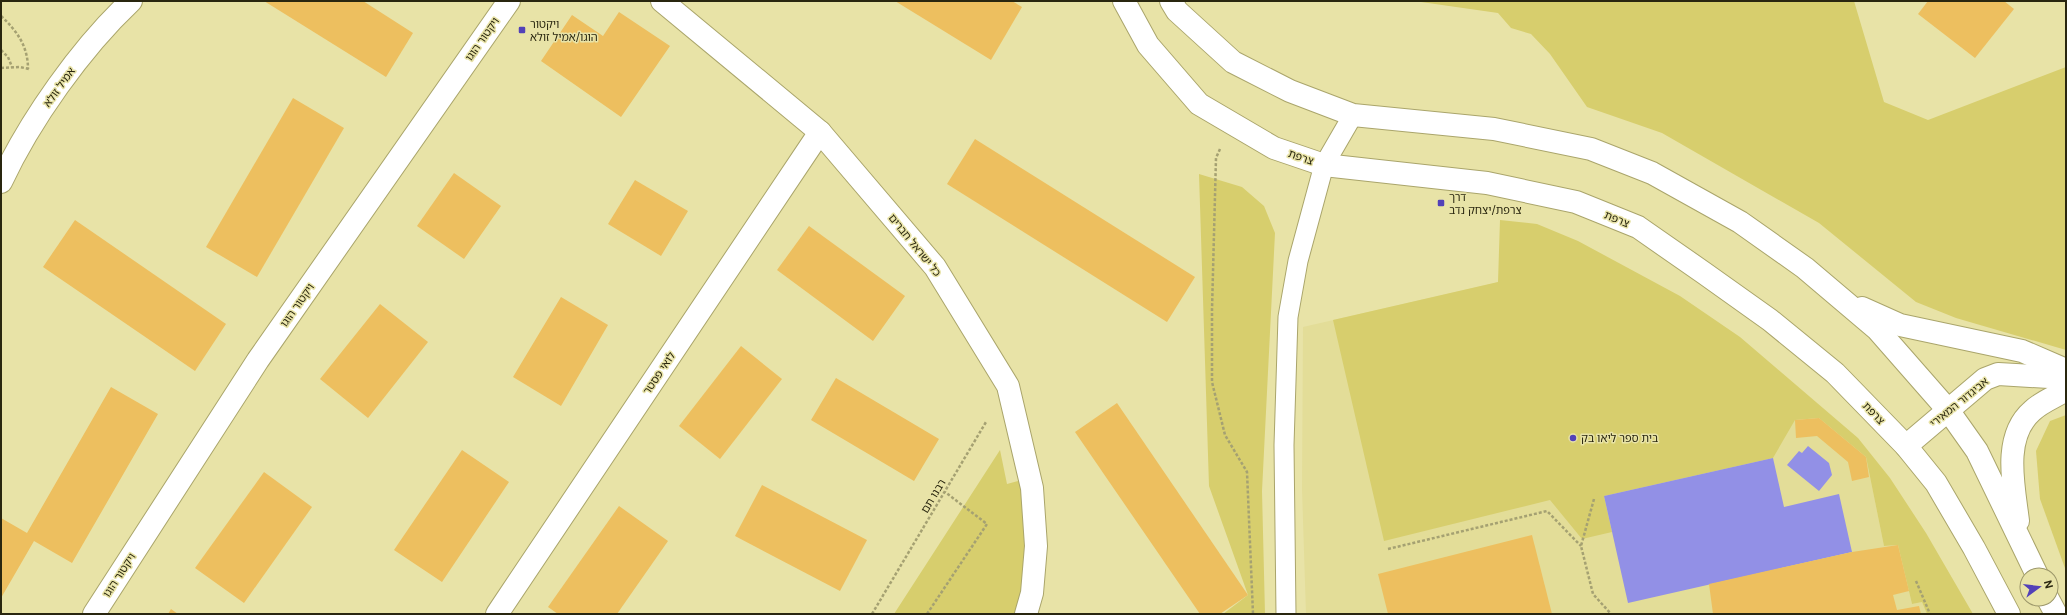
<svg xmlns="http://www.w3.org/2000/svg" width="2067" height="615" viewBox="0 0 2067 615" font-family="'DM Sans','Noto Sans Hebrew',sans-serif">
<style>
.built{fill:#e3dd98}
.green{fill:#d7ce6d}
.water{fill:#9290e6}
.building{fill:#edbf5f}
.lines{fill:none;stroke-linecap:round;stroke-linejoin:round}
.service-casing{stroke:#aaa56b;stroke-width:21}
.minor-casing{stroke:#aaa56b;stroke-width:24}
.tertiary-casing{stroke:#aaa56b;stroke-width:24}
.path{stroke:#a5a172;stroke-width:2.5;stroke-dasharray:3 2;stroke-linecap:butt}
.service{stroke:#fff;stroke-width:19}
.minor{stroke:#fff;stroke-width:22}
.tertiary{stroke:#fff;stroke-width:22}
.poi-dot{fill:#5241b8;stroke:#e8e3a7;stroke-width:1.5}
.labels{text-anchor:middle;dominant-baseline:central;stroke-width:3;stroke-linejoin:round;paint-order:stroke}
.poi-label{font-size:11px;fill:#29260f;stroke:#e8e3a7;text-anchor:start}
.street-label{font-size:11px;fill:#29260f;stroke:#e8e3a7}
</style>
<rect width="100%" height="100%" fill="#e8e3a7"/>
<polygon class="built" points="1499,282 1795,420 1819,418 1866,457 1884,546 1898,545 1912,604 1922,602 1927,614 1306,614 1302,489 1303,327"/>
<g class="green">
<polygon points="1414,1 1854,1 1884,102 1928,120 2066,67 2066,350 1956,318 1916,302 1819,223 1662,133 1587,107 1550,54 1531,34 1511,28 1498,13"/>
<polygon points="1199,174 1242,187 1264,206 1275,233 1262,491 1265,614 1223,614 1248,595 1209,486"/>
<polygon points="1500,220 1537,224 1578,241 1680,296 1740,337 1858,438 1890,478 1926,533 1973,614 1927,614 1922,602 1912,604 1898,545 1884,546 1866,457 1819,418 1795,420 1773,458 1604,496 1612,532 1582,539 1550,500 1384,541 1333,320 1498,282"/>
<polygon points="2066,415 2066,571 2040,499 2036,451 2050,421"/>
<polygon points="1000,450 1007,484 1022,480 1030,551 1016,614 894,614"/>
</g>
<g class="water">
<polygon points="1808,446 1829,463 1832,475 1819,491 1787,465 1799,451 1802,453"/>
<polygon points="1773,458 1784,507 1839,494 1852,552 1628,603 1604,496"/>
</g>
<g class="building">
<polygon points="264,1 363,1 413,33 386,77"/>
<polygon points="895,1 1012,1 1022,7 991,60"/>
<polygon points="1928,1 2004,1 2014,9 1975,58 1918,14"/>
<polygon points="619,12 670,46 621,117 541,61 572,15 603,36"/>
<polygon points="293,98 344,128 257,277 206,247"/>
<polygon points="975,139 1195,277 1167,322 947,184"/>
<polygon points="454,173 501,206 464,259 417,226"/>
<polygon points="635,180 688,211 661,256 608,224"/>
<polygon points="75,220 226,324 195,371 43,267"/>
<polygon points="809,226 905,296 873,341 777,270"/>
<polygon points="561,297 608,325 561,406 513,377"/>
<polygon points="380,304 428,342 368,418 320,379"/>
<polygon points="741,346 782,379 720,459 679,426"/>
<polygon points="836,378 939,439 914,481 811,420"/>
<polygon points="111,387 158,414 72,563 34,541 1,598 1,518 27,533"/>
<polygon points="1117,403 1248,595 1220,614 1200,614 1075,432"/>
<polygon points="1819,418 1866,457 1869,477 1852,481 1848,462 1817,436 1796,438 1795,420"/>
<polygon points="462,450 509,482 442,582 394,550"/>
<polygon points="264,472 312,507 244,603 195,568"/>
<polygon points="762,485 867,540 840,591 735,536"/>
<polygon points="619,506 668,541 617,614 558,614 548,607"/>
<polygon points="1532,535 1552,614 1388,614 1378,574"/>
<polygon points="1898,545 1909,591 1893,595 1897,610 1919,606 1921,614 1713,614 1709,584 1852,552"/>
<polygon points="171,609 178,614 168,614"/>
</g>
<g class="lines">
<defs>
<polyline id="service" points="1286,614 1284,445 1288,317 1298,261 1324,165 1353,115"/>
<g id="minor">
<polyline points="662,1 820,132 935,267 1008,386 1032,488 1036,546 1032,593 1026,614"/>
<path d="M 1,182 C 30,120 81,48 131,1"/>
<polyline points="1906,446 1985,379 1998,374 2066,378"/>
<polyline points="94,614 258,360 509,1"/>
<polyline points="497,614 820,132"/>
</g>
<g id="tertiary">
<polyline points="1124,1 1148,45 1199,104 1274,148 1324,165 1487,183 1576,202 1638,227 1704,273 1770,320 1835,373 1906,446 1936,483 1974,548 2009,614"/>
<polyline points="1171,1 1177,11 1233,62 1290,91 1353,115 1494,129 1591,149 1652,173 1740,222 1805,268 1877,329 1948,410 1977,451 2037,575"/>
<polyline points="1862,308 1900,325 2022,351 2066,370"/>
<path d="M 2018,521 C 2014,487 2002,437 2032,411 C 2041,402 2055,397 2066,390"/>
<polyline points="2048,599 2056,614"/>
</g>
</defs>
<use href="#service" class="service-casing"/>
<use href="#minor" class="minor-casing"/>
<use href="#tertiary" class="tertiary-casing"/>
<g class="path">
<path d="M 1,16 C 17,31 28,46 28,69"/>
<polyline points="1,50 8,57 12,67"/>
<polyline points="1,68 20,67 29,69"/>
<polyline points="1220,149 1216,158 1212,310 1212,382 1225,435 1247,472 1253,614"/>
<polyline points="1594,499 1581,546 1593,594 1611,614"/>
<polyline points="1388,549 1547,511 1581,546"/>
<polyline points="1916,581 1930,614"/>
<polyline points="872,614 986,422"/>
<polyline points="927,614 987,524 945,492"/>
</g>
<use href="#service" class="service"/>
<use href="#minor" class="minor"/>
<use href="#tertiary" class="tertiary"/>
</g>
<g class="poi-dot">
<rect x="518" y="26" width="8" height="8" rx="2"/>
<rect x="1437" y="199" width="8" height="8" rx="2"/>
<circle cx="1573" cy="438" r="4"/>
</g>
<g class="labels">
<g class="poi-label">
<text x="530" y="24">ויקטור<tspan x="530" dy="13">הוגו/אמיל זולא</tspan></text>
<text x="1449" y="197">דרך<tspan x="1449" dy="13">צרפת/יצחק נדב</tspan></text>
<text x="1581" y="438">בית ספר ליאו בק</text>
</g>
<g class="street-label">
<text transform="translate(482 39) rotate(-55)">ויקטור הוגו</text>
<text transform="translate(59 87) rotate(-54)">אמיל זולא</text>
<text transform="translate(1301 157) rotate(19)">צרפת</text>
<text transform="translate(1617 219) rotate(22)">צרפת</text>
<text transform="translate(915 245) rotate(51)">כל ישראל חברים</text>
<text transform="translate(297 305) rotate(-55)">ויקטור הוגו</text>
<text transform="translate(659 373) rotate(-56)">לואי פסטר</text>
<text transform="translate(1959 402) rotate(-39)">אביגדור המאירי</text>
<text transform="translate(1874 413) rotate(46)">צרפת</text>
<text transform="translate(933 496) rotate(-59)">רבנו תם</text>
<text transform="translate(119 575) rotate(-57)">ויקטור הוגו</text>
</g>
</g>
<rect width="2067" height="615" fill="none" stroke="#29260f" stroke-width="4"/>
<g transform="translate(2039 587) rotate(75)"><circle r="19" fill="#e8e3a7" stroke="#9c976a"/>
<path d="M0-3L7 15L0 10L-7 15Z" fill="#5241b8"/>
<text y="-6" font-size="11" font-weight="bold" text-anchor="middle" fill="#29260f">N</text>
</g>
</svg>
